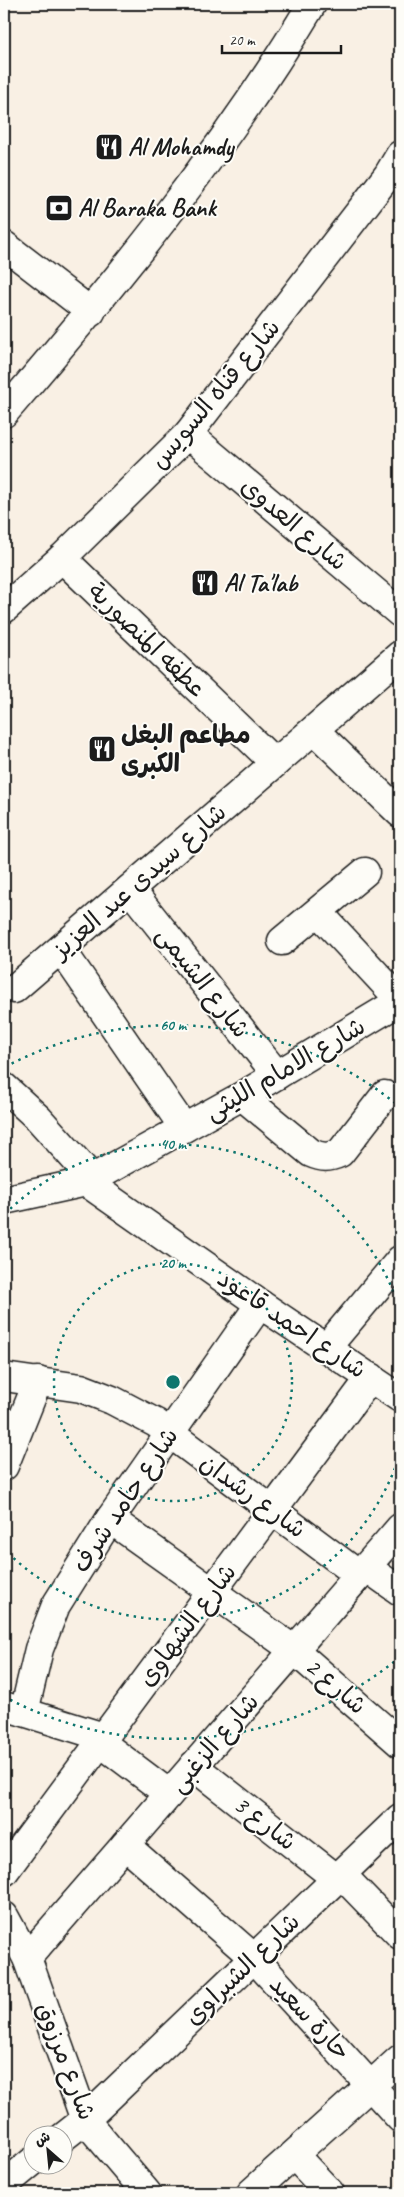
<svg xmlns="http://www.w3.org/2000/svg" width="404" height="2197" viewBox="0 0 404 2197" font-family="Caveat,'Playpen Sans Arabic',sans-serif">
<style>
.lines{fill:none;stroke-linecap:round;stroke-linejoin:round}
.street-casing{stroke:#1c1c1c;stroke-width:31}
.secondary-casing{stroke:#1c1c1c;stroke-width:31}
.street{stroke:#fdfcf7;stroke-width:28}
.secondary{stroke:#fdfcf7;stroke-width:28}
.ring{fill:none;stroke:#0f766e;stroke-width:2.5;stroke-dasharray:2.5 5}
.labels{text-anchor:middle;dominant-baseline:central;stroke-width:4;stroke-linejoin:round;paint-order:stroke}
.poi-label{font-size:25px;font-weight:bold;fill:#1c1c1c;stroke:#fdfcf7;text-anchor:start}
.street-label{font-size:25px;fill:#1c1c1c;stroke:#fdfcf7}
.centre{fill:#0f766e;stroke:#fdfcf7;stroke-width:2.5}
.ring-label{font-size:15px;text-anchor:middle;font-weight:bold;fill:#0f766e;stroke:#fdfcf7;stroke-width:4;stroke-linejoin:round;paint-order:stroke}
</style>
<rect width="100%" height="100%" fill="#f9f0e4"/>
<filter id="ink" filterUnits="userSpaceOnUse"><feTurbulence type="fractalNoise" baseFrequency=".02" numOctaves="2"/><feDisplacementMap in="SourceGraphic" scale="10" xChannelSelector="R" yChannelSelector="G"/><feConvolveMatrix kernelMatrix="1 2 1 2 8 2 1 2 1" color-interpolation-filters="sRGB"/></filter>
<g filter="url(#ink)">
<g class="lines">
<defs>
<g id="street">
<polyline points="4,245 91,312"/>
<polyline points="188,434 400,613"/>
<polyline points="62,558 275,763"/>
<polyline points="314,730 400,813"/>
<polyline points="130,889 277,1075"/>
<polyline points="318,912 400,1000"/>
<polyline points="282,941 365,872"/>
<polyline points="61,949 184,1128"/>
<polyline points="14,989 400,655"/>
<polyline points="4,1087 39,1119 92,1178"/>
<path d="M 242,1096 L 311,1153 C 322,1158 329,1158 340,1153 L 385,1095"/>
<polyline points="86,1182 260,1304 400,1398"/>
<polyline points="4,1200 86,1182 242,1096 400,1001"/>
<polyline points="327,1347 400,1260"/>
<polyline points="4,1377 81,1388 112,1400 156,1423 359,1575"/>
<polyline points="4,1466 38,1381"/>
<polyline points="110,1519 294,1650 400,1743"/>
<polyline points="366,1567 400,1591"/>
<polyline points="4,1706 104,1737"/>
<polyline points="24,1712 39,1649 56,1605 110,1519 260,1304"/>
<polyline points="100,1742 169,1794"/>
<polyline points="193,1766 337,1879"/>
<polyline points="125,1845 254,1958 400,2118"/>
<polyline points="4,1872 371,1377"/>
<polyline points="341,1874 400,1935"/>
<polyline points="4,1916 27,1958 85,2120 147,2193"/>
<polyline points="27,1958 400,1528"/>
<polyline points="62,2138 85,2120 400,1818"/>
<polyline points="294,2155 330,2193"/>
<polyline points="4,2185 32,2162"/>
<polyline points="251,2193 400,2059"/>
</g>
<g id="secondary">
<path d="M 4,413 C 116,283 224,151 312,4"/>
<polyline points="4,609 62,558 188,434 388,175 400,155"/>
</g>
</defs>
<use href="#street" class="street-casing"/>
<use href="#secondary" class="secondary-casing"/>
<use href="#street" class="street"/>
<use href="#secondary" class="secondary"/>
</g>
</g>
<g class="ring">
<circle cx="173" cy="1382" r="119"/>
<path d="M400 1454A238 238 0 0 1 5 1550M5 1214A238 238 0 0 1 400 1310"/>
<path d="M400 1657A357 357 0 0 1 5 1697M5 1067A357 357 0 0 1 400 1107"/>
</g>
<defs>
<symbol id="restaurant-square" viewBox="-11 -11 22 22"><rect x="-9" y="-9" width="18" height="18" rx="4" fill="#1c1c1c" stroke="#fdfcf7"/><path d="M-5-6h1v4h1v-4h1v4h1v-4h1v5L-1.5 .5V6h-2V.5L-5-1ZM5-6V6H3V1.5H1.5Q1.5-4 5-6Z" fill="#fff"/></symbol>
<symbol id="bank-square" viewBox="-11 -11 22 22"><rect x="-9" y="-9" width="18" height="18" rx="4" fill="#1c1c1c" stroke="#fdfcf7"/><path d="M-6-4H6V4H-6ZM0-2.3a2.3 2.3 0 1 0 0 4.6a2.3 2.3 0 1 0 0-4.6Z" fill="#fff"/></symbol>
</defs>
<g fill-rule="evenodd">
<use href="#restaurant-square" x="93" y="131" width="32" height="32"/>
<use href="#bank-square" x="43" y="192" width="32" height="32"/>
<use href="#restaurant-square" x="189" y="567" width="32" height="32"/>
<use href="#restaurant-square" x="86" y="733" width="32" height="32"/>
</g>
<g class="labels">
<g class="poi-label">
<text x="128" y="147">Al Mohamdy</text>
<text x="78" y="208">Al Baraka Bank</text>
<text x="224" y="583">Al Ta'lab</text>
<text x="121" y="735">مطاعم البغل<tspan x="121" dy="29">الكبرى</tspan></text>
</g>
<g class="street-label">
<text transform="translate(215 394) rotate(-50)">شارع قناه السويس</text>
<text transform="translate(294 524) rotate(40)">شارع العدوى</text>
<text transform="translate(147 640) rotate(44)">عطفه المنصورية</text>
<text transform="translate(139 881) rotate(-41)">شارع سيدى عبد العزيز</text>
<text transform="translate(203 982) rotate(52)">شارع الشيمى</text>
<text transform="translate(285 1069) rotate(-30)">شارع الامام الليثى</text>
<text transform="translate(292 1324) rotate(34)">شارع احمد قاعود</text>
<text transform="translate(253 1496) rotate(36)">شارع رشدان</text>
<text transform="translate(125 1500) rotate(-56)">شارع حامد شرف</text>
<text transform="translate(187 1625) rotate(-53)">شارع الشهاوى</text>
<text transform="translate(336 1686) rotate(41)">شارع 2</text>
<text transform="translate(214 1743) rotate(-49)">شارع الزغبى</text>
<text transform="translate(265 1823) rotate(38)">شارع 3</text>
<text transform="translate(242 1969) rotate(-44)">شارع الشبراوى</text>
<text transform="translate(310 2018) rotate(47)">حارة سعيد</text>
<text transform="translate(66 2061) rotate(69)">شارع مرزوق</text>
</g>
</g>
<circle cx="173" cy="1382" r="8" class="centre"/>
<g class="ring-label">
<text x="173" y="1030">60 m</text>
<text x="173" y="1149">40 m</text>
<text x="173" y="1268">20 m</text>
</g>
<rect width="404" height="2197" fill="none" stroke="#fdfcf7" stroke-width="20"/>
<rect x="10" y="10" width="384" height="2177" fill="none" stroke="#1c1c1c" stroke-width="2" filter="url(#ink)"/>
<g transform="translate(48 2150) rotate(333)"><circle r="24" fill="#fdfcf7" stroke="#a3a29f"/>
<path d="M0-4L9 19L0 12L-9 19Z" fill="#1c1c1c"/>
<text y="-8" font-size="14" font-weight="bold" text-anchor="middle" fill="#1c1c1c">ش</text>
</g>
<path d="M222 45v8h119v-8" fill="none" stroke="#1c1c1c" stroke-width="2.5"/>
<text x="229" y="45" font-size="15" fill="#1c1c1c" stroke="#fdfcf7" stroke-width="4" paint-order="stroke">20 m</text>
</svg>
